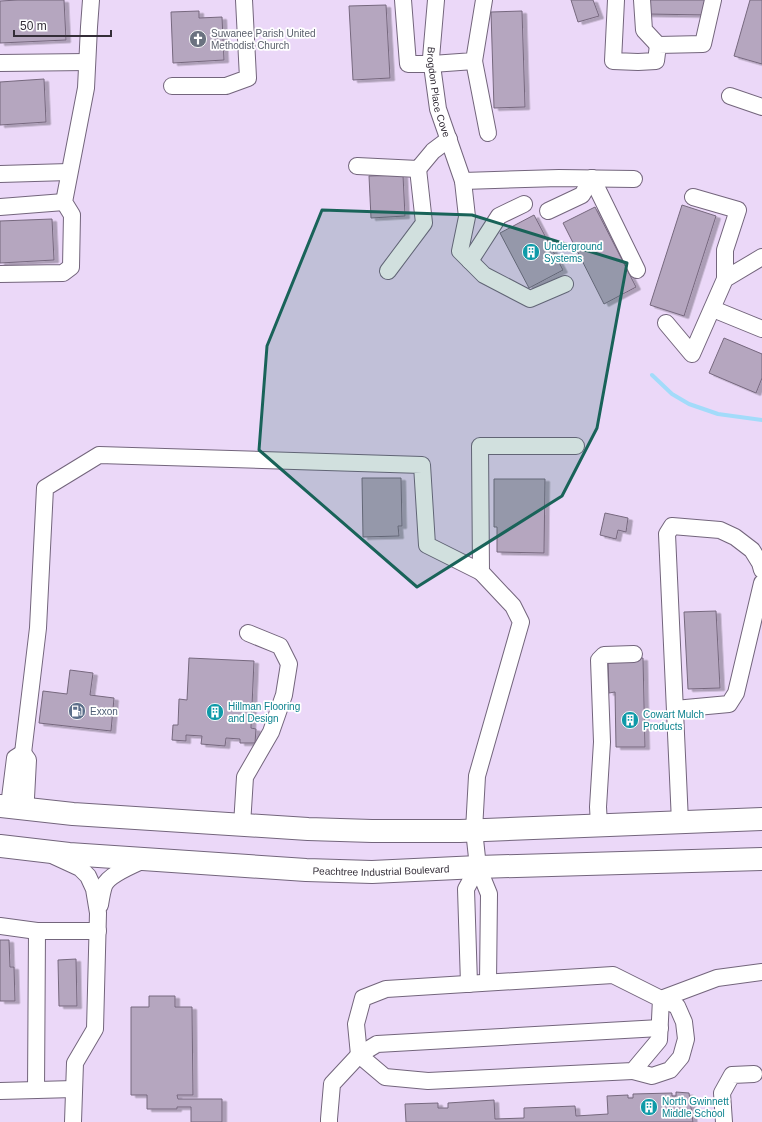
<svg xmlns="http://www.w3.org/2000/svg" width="762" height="1122" viewBox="0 0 762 1122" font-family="Arial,sans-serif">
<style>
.built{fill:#ebd8f8}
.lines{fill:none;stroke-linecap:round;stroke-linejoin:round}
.stream{stroke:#a3dbfa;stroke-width:4}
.building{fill:#b5a6bf;stroke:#76687e;filter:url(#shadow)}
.minor-casing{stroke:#73657c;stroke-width:18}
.highway-casing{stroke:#73657c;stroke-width:24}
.minor{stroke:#fff;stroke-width:16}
.highway{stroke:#fff;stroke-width:22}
.marked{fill:#196359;fill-opacity:0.2;stroke:#196359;stroke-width:3;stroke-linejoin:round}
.labels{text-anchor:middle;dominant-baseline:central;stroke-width:3.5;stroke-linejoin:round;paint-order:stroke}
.worship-label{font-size:10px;fill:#5b616d;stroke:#fff;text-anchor:start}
.street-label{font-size:10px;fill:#342e38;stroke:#fff}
.culture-label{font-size:10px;fill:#0d838f;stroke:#fff;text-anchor:start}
.service-label{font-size:10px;fill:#4e5e75;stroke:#fff;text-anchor:start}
</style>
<defs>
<filter id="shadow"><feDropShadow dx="4.5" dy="2.5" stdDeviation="0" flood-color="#0004"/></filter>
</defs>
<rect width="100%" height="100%" fill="#f5e5ff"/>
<rect class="built" x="0" y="0" width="762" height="1122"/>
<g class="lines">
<polyline class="stream" points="652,375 672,394 689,404 718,414 762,420"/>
</g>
<g class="building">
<polygon points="18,0 64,0 66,40 0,43 0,1"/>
<polygon points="571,0 593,0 599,16 578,22"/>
<polygon points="647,0 707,0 707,15 647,14"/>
<polygon points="750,0 762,0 762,64 734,56"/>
<polygon points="386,5 390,78 353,80 349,6"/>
<polygon points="199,11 199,18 222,17 224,60 173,63 171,12"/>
<polygon points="522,11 525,107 494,108 491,12"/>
<polygon points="44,79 46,122 0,125 0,82"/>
<polygon points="403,175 405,216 371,218 369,176"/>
<polygon points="682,205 716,216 684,316 650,305"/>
<polygon points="595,207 636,287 604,304 563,223"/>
<polygon points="534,215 563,270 529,288 500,233"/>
<polygon points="52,219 54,260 0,263 0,221"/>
<polygon points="724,338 762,354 762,378 756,393 709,373"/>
<polygon points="362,478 401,478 402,526 398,526 399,536 363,537"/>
<polygon points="494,479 545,479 544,553 497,552 497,527 494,527"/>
<polygon points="605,513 628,518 626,532 618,530 616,539 600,535"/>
<polygon points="716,611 720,688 688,689 684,612"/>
<polygon points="189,658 254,661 251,728 256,729 255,743 240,743 240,739 226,738 225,746 201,744 202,736 186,735 186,741 172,740 173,725 178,725 179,699 187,700"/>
<polygon points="643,658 645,747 616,747 615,692 609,693 608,659"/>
<polygon points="70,670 93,673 90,695 114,698 111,731 39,723 43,691 67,694"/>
<polygon points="0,940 9,940 10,967 14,967 15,1001 0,1001"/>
<polygon points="76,959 77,1006 59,1006 58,960"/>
<polygon points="149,996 175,996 175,1007 192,1007 193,1095 177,1095 178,1099 222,1099 222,1122 191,1122 191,1107 177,1107 177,1109 147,1109 147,1095 131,1095 131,1007 149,1007"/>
<polygon points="676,1092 689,1093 693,1122 406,1122 405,1104 438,1103 438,1108 448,1108 448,1103 494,1100 495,1119 524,1118 524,1108 575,1106 576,1116 608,1114 607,1096 628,1095 628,1098 633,1098 633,1094 672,1093 672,1096 676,1096"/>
</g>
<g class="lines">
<defs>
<g id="minor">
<polyline points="403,0 408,64 432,64 474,61 484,0"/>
<path id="s1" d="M 436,0 L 431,58 L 438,109 L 463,181 L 467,217 L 460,251 L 484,275 L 530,299 L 565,284"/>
<polyline points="616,0 613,61 638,62 656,61 658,45 703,44 713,0"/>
<polyline points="642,0 644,30 658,45"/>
<polyline points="474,61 488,133"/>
<polyline points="0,63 87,62"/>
<polyline points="172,86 226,86 248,78 244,0"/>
<polyline points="730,96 762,107"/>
<polyline points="357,166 418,169 433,151 449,139"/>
<polyline points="0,174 69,172"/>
<polyline points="592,178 637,270"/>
<polyline points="463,181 559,178 634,179"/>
<polyline points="693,197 738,210 725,250 725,279"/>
<polyline points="0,207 64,202"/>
<polyline points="548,211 582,195 592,178"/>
<polyline points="470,261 499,216 524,204"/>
<polyline points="388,271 424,223 418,169"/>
<polyline points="0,274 63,273 71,267 72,215 64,202 86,88 89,27 91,0"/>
<polyline points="713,309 762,329"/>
<polyline points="666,323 692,354 725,279 762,257"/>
<polyline points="675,709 729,704 736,693 762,583"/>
<polyline points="23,753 38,628 45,488 99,455 422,465 427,545 481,572"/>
<polygon points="23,753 28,760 26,798 17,807 10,798 15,758"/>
<polyline points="680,822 667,534 672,526 720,530 735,537 752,550 760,563 762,570"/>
<polyline points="242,825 245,777 271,732 284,695 289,664 280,646 248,633"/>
<polyline points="599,825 598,807 602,742 599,660 604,655 634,654"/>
<polyline points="54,856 80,868 88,876 94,889 98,913 95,1029 75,1063 73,1122"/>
<path d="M 100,905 C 101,899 102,892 104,886 C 108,875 133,865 144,860"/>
<polyline points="0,926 37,931 98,931"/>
<polygon points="613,975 661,999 659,1040 633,1071 428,1081 385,1077 359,1055 356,1024 363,998 386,989"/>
<polyline points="488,982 489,894 478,867 474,830 477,776 521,622 513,606 481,572 480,446 576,446"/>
<polyline points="469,984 466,889 478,867"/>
<polyline points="661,999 717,978 762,972"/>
<polyline points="633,1071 652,1076 670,1070 681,1057 686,1039 684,1022 677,1006 661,999"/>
<polyline points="36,1090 37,931"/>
<polyline points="0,1091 74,1089"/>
<polyline points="329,1122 329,1119 332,1084 359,1055 377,1044 660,1028"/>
<polyline points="724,1122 722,1093 732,1075 754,1074"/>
</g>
<g id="highway">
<polyline points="0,806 73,814 308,829 372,831 460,831 762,819"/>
<path id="s2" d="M 0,846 L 69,854 L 306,870 L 372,872 L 478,867 L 762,859"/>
</g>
</defs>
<use href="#minor" class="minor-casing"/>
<use href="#highway" class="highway-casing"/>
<use href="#minor" class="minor"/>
<use href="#highway" class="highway"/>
</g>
<path class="marked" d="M 322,210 L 472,215 L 627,263 L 597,428 L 562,496 L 417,587 L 259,450 L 267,346 Z"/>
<defs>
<symbol id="church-disc" viewBox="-11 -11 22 22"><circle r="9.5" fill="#6b7280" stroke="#fff"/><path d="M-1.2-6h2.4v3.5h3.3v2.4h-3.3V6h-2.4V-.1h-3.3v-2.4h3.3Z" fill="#fff"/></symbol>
<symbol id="building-disc" viewBox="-11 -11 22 22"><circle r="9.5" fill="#0f9aa8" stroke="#fff"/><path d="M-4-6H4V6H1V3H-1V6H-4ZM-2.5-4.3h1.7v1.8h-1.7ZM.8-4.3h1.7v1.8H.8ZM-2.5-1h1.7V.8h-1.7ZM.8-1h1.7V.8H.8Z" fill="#fff"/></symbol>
<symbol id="fuel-disc" viewBox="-11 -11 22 22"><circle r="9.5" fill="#5c6f8a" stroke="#fff"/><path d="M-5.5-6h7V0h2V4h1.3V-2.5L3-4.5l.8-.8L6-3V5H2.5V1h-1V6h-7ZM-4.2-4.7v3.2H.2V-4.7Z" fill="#fff"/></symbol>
</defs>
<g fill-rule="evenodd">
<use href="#church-disc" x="188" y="29" width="20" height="20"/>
<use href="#building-disc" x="521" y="242" width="20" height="20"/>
<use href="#fuel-disc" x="67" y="701" width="20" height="20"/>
<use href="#building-disc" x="205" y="702" width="20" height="20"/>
<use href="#building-disc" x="620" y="710" width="20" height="20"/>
<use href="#building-disc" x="639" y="1097" width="20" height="20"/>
</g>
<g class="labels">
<g class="worship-label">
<text x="211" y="33">Suwanee Parish United<tspan x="211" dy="12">Methodist Church</tspan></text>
</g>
<g class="street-label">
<text stroke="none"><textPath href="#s1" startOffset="93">Brogdon Place Cove</textPath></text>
<text stroke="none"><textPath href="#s2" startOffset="382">Peachtree Industrial Boulevard</textPath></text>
</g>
<g class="culture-label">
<text x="544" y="246">Underground<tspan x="544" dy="12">Systems</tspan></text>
<text x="228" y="706">Hillman Flooring<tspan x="228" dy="12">and Design</tspan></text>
<text x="643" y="714">Cowart Mulch<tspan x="643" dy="12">Products</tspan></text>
<text x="662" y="1101">North Gwinnett<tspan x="662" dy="12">Middle School</tspan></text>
</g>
<g class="service-label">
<text x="90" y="711">Exxon</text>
</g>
</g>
<path d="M14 30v6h97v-6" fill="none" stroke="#342e38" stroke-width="2"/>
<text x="20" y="30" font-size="12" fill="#342e38" stroke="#ffffff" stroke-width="3" paint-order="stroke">50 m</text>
</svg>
